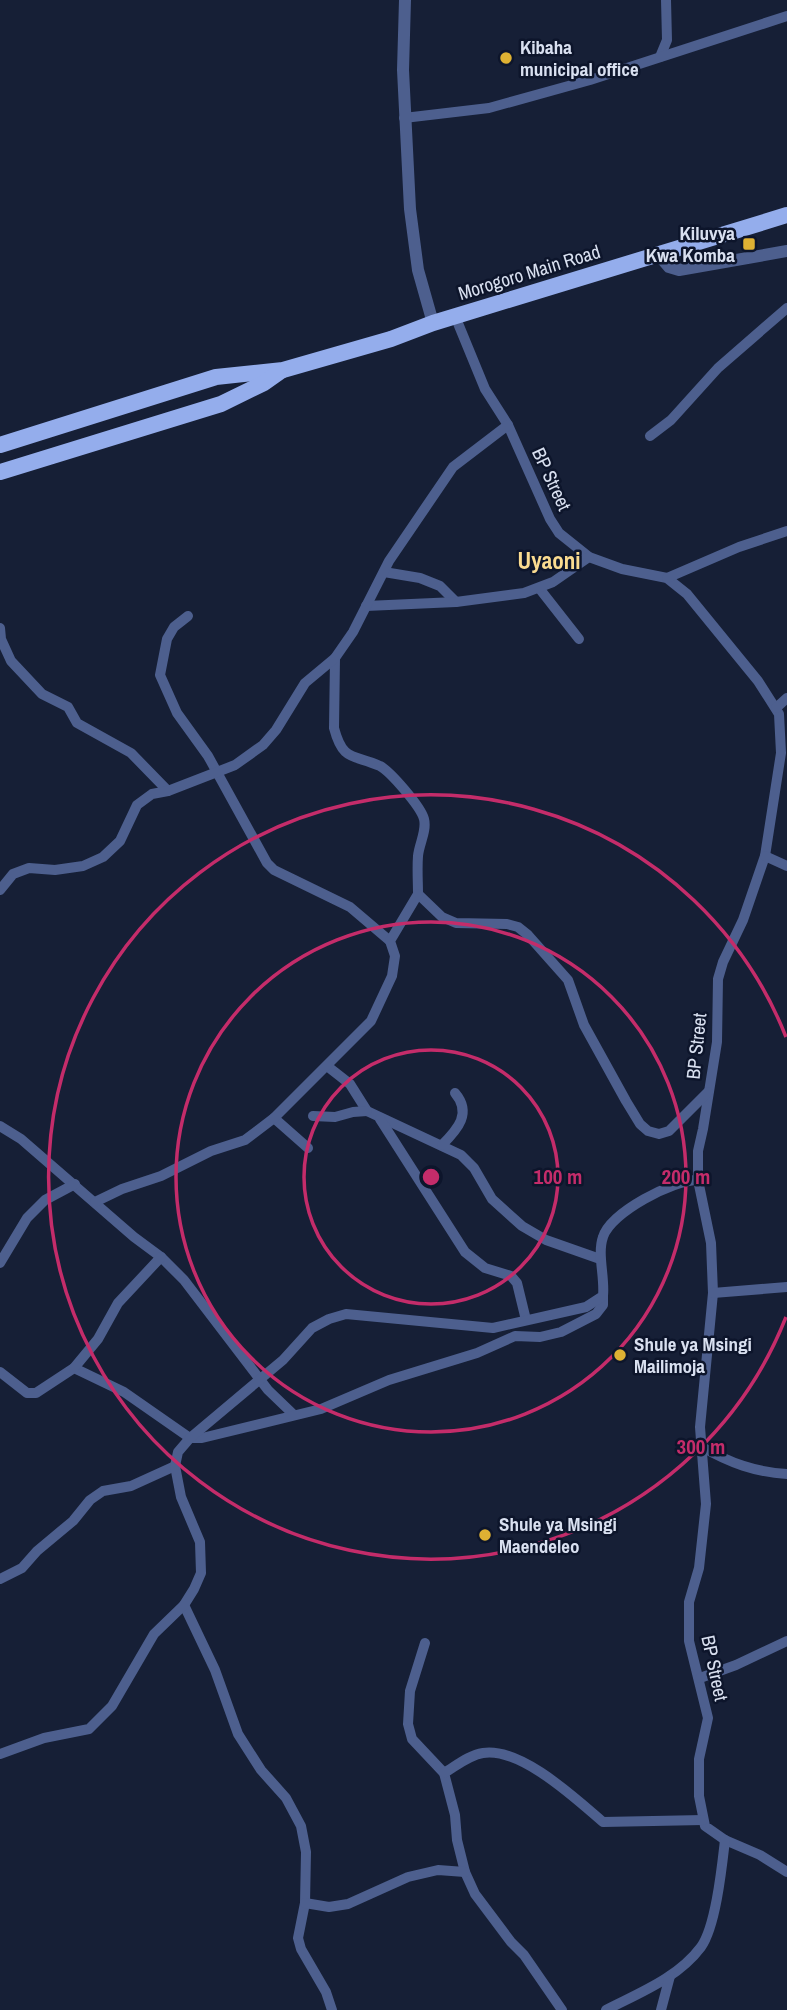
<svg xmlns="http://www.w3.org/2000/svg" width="787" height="2010" viewBox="0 0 787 2010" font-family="'Archivo Narrow',sans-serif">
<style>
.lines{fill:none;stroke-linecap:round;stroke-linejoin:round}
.minor{stroke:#4d5f8e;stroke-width:10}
.tertiary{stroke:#4d5f8e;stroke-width:12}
.trunk{stroke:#94adec;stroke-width:16}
.ring{fill:none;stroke:#c42c6a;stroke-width:3.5}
.poi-dot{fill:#deb133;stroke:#0d152b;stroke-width:2.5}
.labels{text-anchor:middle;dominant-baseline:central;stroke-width:5;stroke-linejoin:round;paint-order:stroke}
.poi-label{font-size:19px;font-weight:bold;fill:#d9e0f0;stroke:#0d152b;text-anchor:start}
.street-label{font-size:19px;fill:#d9e0f0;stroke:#0d152b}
.quarter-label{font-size:23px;font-weight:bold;fill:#fadb90;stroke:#0d152b}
.centre{fill:#c42c6a;stroke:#0d152b;stroke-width:3.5}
.ring-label{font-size:21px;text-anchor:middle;font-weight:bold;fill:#c42c6a;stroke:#0d152b;stroke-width:5;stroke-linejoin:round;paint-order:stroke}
</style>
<rect width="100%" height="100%" fill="#161f36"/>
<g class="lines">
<g class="minor">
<polyline points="660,57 667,40 666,0"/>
<polyline points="404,118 489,108 590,80 787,16"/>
<polyline points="455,316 485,389 508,425 550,519 559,533 589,557 622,569 667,578 687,594 758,681 779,714 781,753 765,856 743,920 723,962 718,979 717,1042 703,1129 698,1151 698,1180 711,1243 713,1293 700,1427 706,1504 699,1568 689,1602 689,1641 708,1718 699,1759 699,1796 705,1826 725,1840 760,1855 787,1872"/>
<polyline points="650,436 671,420 718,368 787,308"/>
<polyline points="384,572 420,578 440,586 456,602"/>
<polyline points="667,578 739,547 787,531"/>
<polyline points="539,588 579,639"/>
<polyline points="366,606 456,602 524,593 553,582 589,557"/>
<polyline points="188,616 174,627 167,639 160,675 177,713 208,756 267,863 274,870 350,907 390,941"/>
<polyline points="0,628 1,639 11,661 42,694 68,707 77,723 131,753 168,791"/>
<path d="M 335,658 L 334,728 C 343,762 353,754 380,766 C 391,772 421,807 424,819 C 427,831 419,844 418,856 C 417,869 418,882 418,894 L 442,917 L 456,923 L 507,924 L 518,927 L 528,935 L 568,980 L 584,1025 L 626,1101 L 640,1124 L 648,1131 L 659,1134 L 669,1131 L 708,1092"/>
<polyline points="776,708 787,698"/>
<polyline points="765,856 787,866"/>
<polyline points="0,890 13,874 29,868 55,870 83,866 103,857 120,841 137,805 152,794 168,791 235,765 263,745 276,730 305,683 335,658 353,632 389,561 453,467 508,425"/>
<polyline points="327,1066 350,1084 367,1111 461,1155 474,1168 492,1199 522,1226 546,1240 600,1259"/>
<polyline points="313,1116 335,1117 353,1112 367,1111"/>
<polyline points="274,1118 308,1148"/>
<polyline points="380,1119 465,1252 485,1268 511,1276 517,1283 526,1320"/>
<polyline points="0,1126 21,1139 134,1237 161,1257 184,1280 268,1390 294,1415"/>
<path d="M 442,1145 C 458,1129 472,1113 455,1093"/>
<polyline points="95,1202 122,1189 161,1176 211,1151 245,1140 274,1118 371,1021 392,976 395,956 390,941 418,894"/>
<polyline points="0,1263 27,1218 45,1200 75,1184"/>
<polyline points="713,1293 787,1287"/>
<polyline points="74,1368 124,1392 190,1438 202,1438 321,1409 389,1380 477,1353 515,1336 540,1337 561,1332 596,1314 603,1305 603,1296"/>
<polyline points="0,1372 27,1393 36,1393 74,1368 98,1339 118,1303 161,1257"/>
<path d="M 702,1447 C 730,1463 755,1472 787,1474"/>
<polyline points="0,1579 22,1568 37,1551 73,1521 90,1500 103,1491 131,1486 175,1466"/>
<polyline points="184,1605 215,1670 238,1734 261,1770 286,1798 301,1826 306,1852 305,1903 298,1938 301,1949 326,1992 332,2010"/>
<polyline points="425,1643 410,1691 408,1724 412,1739 444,1773 455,1815 457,1840 465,1872 475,1894 511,1942 524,1955 562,2010"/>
<polyline points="700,1678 736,1665 787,1641"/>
<path d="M 0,1754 L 44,1738 L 89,1729 L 112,1706 L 154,1634 L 184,1605 L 194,1589 L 201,1573 L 200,1542 L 181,1497 L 175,1466 L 178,1452 L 190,1438 L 283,1360 L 312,1328 L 329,1319 L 346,1314 L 493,1328 L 586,1307 L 603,1296 C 605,1277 597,1254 603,1237 C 611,1212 673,1180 698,1180"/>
<path d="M 444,1773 C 456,1766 469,1755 483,1753 C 521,1747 576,1799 603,1822 L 703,1820"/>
<polyline points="305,1903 329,1907 348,1904 408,1877 438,1870 465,1872"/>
<path d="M 606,2010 C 639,1993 678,1978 701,1947 C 716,1926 722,1866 725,1840"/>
<polyline points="661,2010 670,1976"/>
</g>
<g class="tertiary">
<polyline points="405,0 403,70 410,209 418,270 433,323"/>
<polyline points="658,254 669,267 679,270 787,251"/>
</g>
<g class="trunk">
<polyline points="0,445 216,377 283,370 391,339 433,323 787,215"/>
<polyline points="0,472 221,404 264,383 281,371"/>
</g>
</g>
<g class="ring">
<circle cx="431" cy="1177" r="127"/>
<circle cx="431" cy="1177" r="255"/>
<path d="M786 1317A382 382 0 1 1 786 1037"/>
</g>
<g class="poi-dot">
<circle cx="506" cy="58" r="7"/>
<rect x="742" y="237" width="14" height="14" rx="3.5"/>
<circle cx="620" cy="1355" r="7"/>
<circle cx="485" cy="1535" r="7"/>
</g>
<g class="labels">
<g class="poi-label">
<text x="520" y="47">Kibaha<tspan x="520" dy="22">municipal office</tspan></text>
<text x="735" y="233" text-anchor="end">Kiluvya<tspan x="735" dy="22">Kwa Komba</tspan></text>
<text x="634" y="1344">Shule ya Msingi<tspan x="634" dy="22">Mailimoja</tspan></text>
<text x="499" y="1524">Shule ya Msingi<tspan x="499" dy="22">Maendeleo</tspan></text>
</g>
<g class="street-label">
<text transform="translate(529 272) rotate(-17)">Morogoro Main Road</text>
<text transform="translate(552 479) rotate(65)">BP Street</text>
<text transform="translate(696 1046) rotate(-84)">BP Street</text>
<text transform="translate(715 1668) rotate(78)">BP Street</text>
</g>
<g class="quarter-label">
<text x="549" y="560">Uyaoni</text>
</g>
</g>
<circle cx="431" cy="1177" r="10" class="centre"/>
<g class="ring-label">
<text x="558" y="1184">100 m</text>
<text x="686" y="1184">200 m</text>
<text x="701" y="1454">300 m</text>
</g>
</svg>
